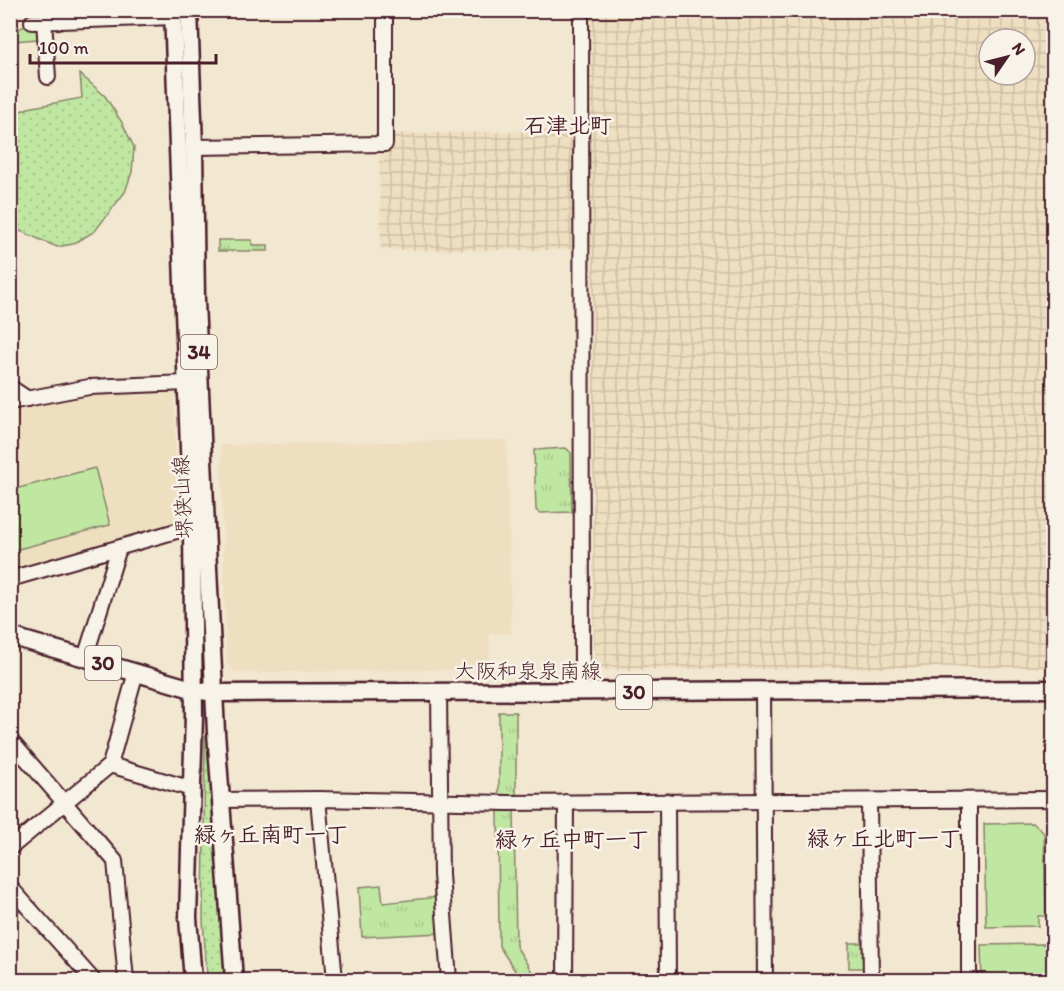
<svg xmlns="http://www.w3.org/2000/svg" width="1064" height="991" viewBox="0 0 1064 991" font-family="Itim,'Klee One',sans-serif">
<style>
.built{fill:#efdfc1}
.industrial{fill:url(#industrial-grid);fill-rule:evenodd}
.grass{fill:url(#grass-dots);stroke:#858366;stroke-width:1.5}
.park{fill:url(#park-tufts);stroke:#858366;stroke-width:1.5}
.pitch{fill:#c0e7a2;stroke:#858366;stroke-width:1.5}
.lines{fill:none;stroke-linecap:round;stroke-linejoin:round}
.minor-casing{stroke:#4a1f2b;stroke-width:18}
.major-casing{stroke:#4a1f2b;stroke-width:21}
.minor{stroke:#f7f3e8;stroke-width:14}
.major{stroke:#f7f3e8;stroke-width:16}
.labels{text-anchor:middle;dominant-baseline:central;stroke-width:5;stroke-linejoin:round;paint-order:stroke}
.shield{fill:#f7f3e8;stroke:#7e5f64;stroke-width:1.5}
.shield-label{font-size:20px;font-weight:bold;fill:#4a1f2b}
.street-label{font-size:21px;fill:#4a1f2b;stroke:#f7f3e8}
.neighbourhood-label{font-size:22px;font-weight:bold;fill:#4a1f2b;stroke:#f7f3e8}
</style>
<defs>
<pattern id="industrial-grid" width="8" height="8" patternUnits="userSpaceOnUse" patternTransform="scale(1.5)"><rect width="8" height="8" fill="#efdfc1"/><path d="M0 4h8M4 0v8" fill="none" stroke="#cebfa6"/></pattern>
<pattern id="grass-dots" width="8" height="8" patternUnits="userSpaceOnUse" patternTransform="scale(1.5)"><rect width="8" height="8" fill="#c0e7a2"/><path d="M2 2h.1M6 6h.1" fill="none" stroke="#a6c68c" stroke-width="1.8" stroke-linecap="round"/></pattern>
<pattern id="park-tufts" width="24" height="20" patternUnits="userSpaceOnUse" patternTransform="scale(1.5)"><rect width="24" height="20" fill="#c0e7a2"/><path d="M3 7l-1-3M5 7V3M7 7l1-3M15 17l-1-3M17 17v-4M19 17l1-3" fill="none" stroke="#a6c68c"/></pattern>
</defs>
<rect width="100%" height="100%" fill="#f2e7d1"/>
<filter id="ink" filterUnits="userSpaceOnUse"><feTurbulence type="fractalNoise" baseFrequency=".0167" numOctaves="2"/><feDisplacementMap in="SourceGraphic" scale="12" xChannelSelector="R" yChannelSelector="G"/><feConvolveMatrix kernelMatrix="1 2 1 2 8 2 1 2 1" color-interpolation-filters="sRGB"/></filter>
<g filter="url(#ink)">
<g class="built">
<polygon points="174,391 177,524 11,572 11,409 95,393"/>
<polygon points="507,440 511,633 489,634 490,669 236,673 226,663 221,445"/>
</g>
<path class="industrial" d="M 590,11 L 1053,11 L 1053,667 L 594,670 L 592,250 L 381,250 L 379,152 L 391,151 L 391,134 L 588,130 ZM 989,39 L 1025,39 L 1025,75 L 989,75 Z"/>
<g class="grass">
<polygon points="80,74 105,96 121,121 134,147 132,172 125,192 95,231 73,244 57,247 11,227 11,115 28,108 82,98"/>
<polygon points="205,736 209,736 226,973 207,975 203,920"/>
</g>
<g class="park">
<polygon points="30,24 38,30 38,39 13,41 11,32"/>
<polygon points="218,240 252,240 252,245 268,245 268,251 218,251"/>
<polygon points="566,448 571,453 572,512 539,513 536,510 534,450"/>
<rect x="499" y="712" width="17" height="84"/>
<polygon points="498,811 514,811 516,946 537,980 521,980 499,946"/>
<polygon points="381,885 383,903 438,897 441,933 362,937 359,887"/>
<rect x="849" y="943" width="15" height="25"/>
</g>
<g class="pitch">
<polygon points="95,468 110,525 11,551 11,490"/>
<polygon points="1033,823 1044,833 1046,916 1038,916 1038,926 986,927 984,824"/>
<polygon points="1047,944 1047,980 982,980 981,945"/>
</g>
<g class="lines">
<defs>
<g id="minor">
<polyline points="581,10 582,692"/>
<polyline points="44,21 48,77"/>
<polyline points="32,22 174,17"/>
<polyline points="194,147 385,144 385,10"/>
<polyline points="10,387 28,399"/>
<polyline points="10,402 89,387 187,383"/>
<polyline points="10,579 183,529 192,530"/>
<polyline points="85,658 119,548"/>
<polyline points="763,691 765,980"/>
<polyline points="439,692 441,875 449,980"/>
<polyline points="10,740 115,861 126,980"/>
<polyline points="110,765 192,789"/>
<polyline points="318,799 335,980"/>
<polyline points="222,800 318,799 507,803 1054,799"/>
<polyline points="969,800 969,980"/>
<polyline points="667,801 668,980"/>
<polyline points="869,802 871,980"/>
<polyline points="10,848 110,765 136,672"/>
<polyline points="10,887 93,980"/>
<polyline points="565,980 566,802"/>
</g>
<g id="major">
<polyline points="173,10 192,530 194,716 188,918 193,980"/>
<polyline points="189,10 194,147 196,301 206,527 216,732 234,980"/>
<polyline points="10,636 195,690 215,693 1054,689"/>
</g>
</defs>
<use href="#minor" class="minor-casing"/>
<use href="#major" class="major-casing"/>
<use href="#minor" class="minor"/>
<use href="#major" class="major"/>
</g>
</g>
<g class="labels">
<g class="shield">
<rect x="181" y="335" width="36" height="34" rx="4.5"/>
<rect x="85" y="646" width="36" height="34" rx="4.5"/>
<rect x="616" y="675" width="36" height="34" rx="4.5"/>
</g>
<g class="shield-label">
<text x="199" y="352">34</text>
<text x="103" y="663">30</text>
<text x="634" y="692">30</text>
</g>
<g class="street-label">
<text transform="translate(182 497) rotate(-93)">堺狭山線</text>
<text x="528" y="670">大阪和泉泉南線</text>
</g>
<g class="neighbourhood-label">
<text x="568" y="125">石津北町</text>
<text x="271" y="834">緑ヶ丘南町一丁</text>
<text x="884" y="838">緑ヶ丘北町一丁</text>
<text x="572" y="839">緑ヶ丘中町一丁</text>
</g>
</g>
<rect width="1064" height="991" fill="none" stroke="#f7f3e8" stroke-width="36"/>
<rect x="18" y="18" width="1028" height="955" fill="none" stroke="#4a1f2b" stroke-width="2" filter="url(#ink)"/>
<g transform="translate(1007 57) rotate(55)"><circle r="28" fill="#f7f3e8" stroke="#b29e9c" stroke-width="1.5"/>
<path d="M0-4.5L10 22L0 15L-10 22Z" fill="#4a1f2b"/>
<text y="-9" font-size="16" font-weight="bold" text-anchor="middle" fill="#4a1f2b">N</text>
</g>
<path d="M30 54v9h186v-9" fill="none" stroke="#4a1f2b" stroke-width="3"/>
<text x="39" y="54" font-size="18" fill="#4a1f2b" stroke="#f7f3e8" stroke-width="4.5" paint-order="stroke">100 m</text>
</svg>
